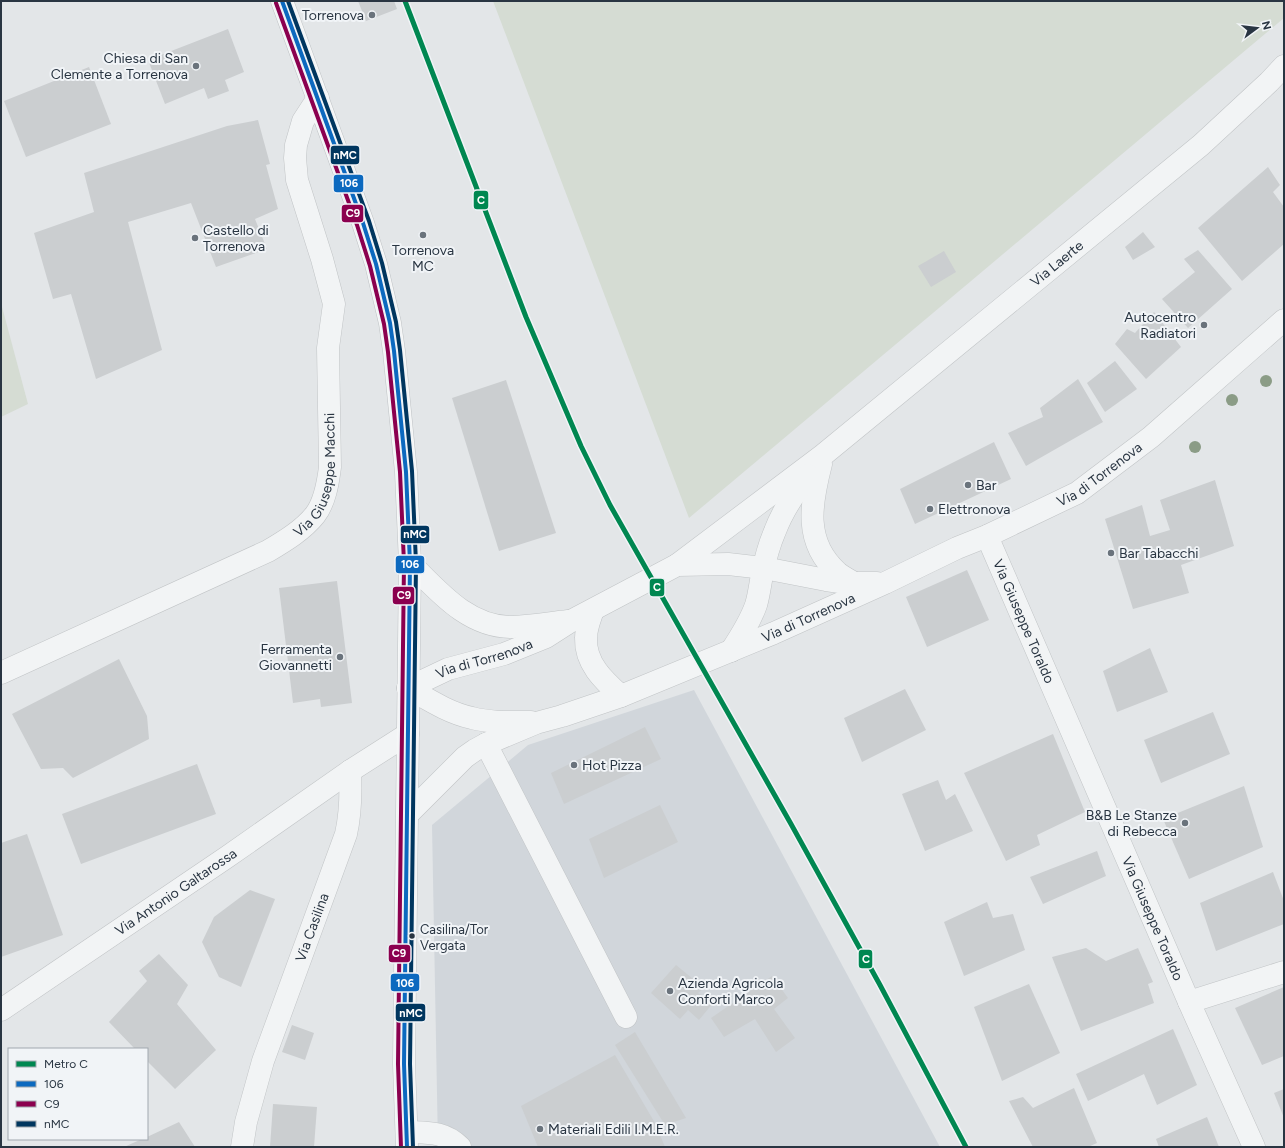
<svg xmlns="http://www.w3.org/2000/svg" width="1285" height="1148" viewBox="0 0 1285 1148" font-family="Figtree,sans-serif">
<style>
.built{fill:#d1d6db}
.green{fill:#d5dcd3}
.building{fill:#cbced0}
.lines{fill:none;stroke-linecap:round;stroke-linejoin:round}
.minor-casing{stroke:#c1c4c6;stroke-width:23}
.major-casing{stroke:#bfc3c6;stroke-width:23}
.minor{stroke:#f2f4f5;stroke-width:22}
.major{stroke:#f6f7f7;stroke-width:22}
.bus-1-casing{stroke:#f1f4f7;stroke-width:7}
.bus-2-casing{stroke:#f1f4f7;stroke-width:7}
.bus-3-casing{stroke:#f1f4f7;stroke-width:7}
.bus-1{stroke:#0c69bf;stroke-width:4}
.bus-2{stroke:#8b004f;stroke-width:4}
.bus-3{stroke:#00365f;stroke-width:4}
.metro-1-casing{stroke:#f1f4f7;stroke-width:8}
.metro-1{stroke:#008751;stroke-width:5}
.tree{fill:#8b9c86}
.poi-dot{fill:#6a737c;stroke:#f1f4f7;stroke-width:1.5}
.bus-dot{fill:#293542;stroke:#f1f4f7;stroke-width:1.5}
.labels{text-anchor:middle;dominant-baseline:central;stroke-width:4;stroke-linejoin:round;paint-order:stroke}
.bus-label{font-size:13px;fill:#293542;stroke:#f1f4f7;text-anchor:start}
.poi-label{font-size:14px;fill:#293542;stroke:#f1f4f7;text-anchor:start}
.street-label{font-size:14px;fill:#293542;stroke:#f1f4f7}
.line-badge{stroke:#f1f4f7;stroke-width:1.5}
.badge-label{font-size:11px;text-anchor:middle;font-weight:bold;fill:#fff}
</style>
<rect width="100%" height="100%" fill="#e3e6e8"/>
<polygon class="built" points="694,690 940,1147 438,1147 432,825 528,745"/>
<g class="green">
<polygon points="493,1 1284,1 1284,18 689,518"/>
<polygon points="1,303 28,404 1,417"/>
</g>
<g class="building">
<polygon points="358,1 394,1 397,9 366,21"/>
<polygon points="228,29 244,72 225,80 229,91 208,99 204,88 165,104 148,60"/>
<polygon points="89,67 111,124 26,157 4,101"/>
<polygon points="258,120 270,164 266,165 278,209 255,219 267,249 216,267 191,203 128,222 162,350 96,379 71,294 53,299 34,233 94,212 84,173 227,126"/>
<polygon points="1268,167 1280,185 1273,192 1284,207 1284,244 1242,281 1198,228"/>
<polygon points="1143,232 1155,247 1133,260 1125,247"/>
<polygon points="1198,250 1232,289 1188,328 1162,299 1195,272 1184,259"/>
<polygon points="944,251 956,272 931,287 918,266"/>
<polygon points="1154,312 1181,347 1146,379 1115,344 1127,329 1135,333"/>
<polygon points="1115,361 1137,389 1105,412 1087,383"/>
<polygon points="1078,379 1103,422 1026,466 1008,433 1043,417 1040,408"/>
<polygon points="506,380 556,533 499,551 452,398"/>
<polygon points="994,442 1011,479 915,524 900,489"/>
<polygon points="1215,480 1234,546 1181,565 1189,593 1133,609 1105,519 1142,505 1150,536 1170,530 1160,500"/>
<polygon points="967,570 989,620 927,647 906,597"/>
<polygon points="337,581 352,703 321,707 320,699 293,703 279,588"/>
<polygon points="1150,648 1168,692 1117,712 1103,671"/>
<polygon points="119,659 147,716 149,739 73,778 63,768 41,769 12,714"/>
<polygon points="905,689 926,730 862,762 844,718"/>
<polygon points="1213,712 1230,754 1161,783 1144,740"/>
<polygon points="645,727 661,759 564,804 551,773"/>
<polygon points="1053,734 1085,812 1037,835 1040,845 1006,861 964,773"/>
<polygon points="197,764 216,814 81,864 62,814"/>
<polygon points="938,780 946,800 955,794 973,831 925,851 902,794"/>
<polygon points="1244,786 1263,847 1189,879 1163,819"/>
<polygon points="660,805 678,842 604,878 589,839"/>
<polygon points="27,834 63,935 1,957 1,843"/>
<polygon points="1097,851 1106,876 1043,904 1030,877"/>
<polygon points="1273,872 1284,901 1284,924 1216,951 1200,903"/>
<polygon points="250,890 275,899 241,987 219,977 202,942 214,917"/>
<polygon points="987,902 993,918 1013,914 1025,950 964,976 944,922"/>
<polygon points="1086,948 1106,961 1138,948 1153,982 1148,984 1154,1003 1081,1031 1052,957"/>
<polygon points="159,954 188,985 177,1004 216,1050 175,1089 147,1061 147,1049 135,1049 109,1022 147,981 139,971"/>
<polygon points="676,965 704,988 698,993 713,1003 699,1020 688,1010 680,1019 651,993"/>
<polygon points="772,976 788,998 774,1009 795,1038 776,1052 755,1019 724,1037 711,1018"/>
<polygon points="1029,984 1060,1053 1002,1081 974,1007"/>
<polygon points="1284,987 1284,1056 1262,1065 1235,1008"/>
<polygon points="292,1025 314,1033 305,1060 282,1052"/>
<polygon points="1173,1029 1197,1085 1157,1105 1144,1074 1088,1101 1076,1074"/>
<polygon points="635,1032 686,1118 665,1125 615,1045"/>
<polygon points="615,1055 655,1123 665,1147 538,1147 521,1106"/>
<polygon points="1074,1088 1097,1143 1088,1147 1033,1147 1009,1101 1023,1097 1033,1108"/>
<polygon points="1284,1089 1284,1118 1274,1093"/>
<polygon points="273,1104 317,1107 314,1147 270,1147"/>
<polygon points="1207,1117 1219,1147 1159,1147 1156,1139"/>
<polygon points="179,1122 195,1147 124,1147 142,1139 147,1139 147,1137"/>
</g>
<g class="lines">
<defs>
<g id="minor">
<path d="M 821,464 C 811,503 803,542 838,573 C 843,577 849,580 854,583"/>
<path id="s1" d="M 987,536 L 1189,1002 L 1254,1147"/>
<path d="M 410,563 C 439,592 469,628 513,627 C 531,626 550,623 568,621"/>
<path id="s2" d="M 677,565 L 823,455 L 1201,145 L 1269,82 L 1284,66"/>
<path d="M 593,610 C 590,619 586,628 586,638 C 585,663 603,680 621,696"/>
<path d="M 731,651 C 741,636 750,622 756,605 C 759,595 760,585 762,575 C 765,560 769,545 775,531 C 783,510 795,493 808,475"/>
<path id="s3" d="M 1,673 L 268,551 C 285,541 303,530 315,515 C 325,502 328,483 330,467 L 328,348 L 334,304 L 322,259 L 297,180 L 295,158 L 296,145 L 303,121 L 318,98"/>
<path id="s4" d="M 408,688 L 448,669 L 504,654 L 546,637 L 571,621 L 677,565 L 728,564 L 764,568 L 826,580 L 847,583 L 877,583"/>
<path d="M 408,688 C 429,700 449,713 472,718 C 491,723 511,722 531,722"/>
<polyline points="486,744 626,1017"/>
<path id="s5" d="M 408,814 L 465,757 L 475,750 L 486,744 L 536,723 L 562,716 L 621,696 L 774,633 L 885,583 L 957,548 L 987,536 L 1077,493 L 1151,437 L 1284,320"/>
<polyline points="1189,1002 1284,972"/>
<path id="s6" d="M 1,1010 L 227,857 L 350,771 L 408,734"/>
<path d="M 407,1132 C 428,1133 444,1131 460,1147"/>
<path id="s7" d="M 242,1147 L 246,1122 L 263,1061 L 346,834 C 351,812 351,792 350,771"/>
</g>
<polyline id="major" points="282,1 363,223 376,264 390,323 394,351 406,472 410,563 404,1064 407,1147"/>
</defs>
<use href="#minor" class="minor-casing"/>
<use href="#major" class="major-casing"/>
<use href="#minor" class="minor"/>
<use href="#major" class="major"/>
<defs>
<polyline id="bus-1" points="282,1 363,223 376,264 390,323 394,351 406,472 410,563 404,1064 407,1147"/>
<polyline id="bus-2" points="276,3 357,225 370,266 384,324 388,352 400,472 404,563 398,1064 401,1147"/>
<polyline id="bus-3" points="288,1 369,221 382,263 396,322 400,350 412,471 416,563 410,1064 413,1147"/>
</defs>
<use href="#bus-1" class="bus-1-casing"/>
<use href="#bus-2" class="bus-2-casing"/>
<use href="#bus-3" class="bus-3-casing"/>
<use href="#bus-1" class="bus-1"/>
<use href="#bus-2" class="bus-2"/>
<use href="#bus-3" class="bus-3"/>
<defs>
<polyline id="metro-1" points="405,1 526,317 581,446 610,505 791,824 880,985 966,1147"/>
</defs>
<use href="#metro-1" class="metro-1-casing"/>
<use href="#metro-1" class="metro-1"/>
</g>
<g class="tree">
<circle cx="1266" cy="381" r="6"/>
<circle cx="1232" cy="400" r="6"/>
<circle cx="1195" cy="447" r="6"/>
</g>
<g class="poi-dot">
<circle cx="372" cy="15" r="4"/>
<circle cx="196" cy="66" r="4"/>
<circle cx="423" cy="235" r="4"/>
<circle cx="195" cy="238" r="4"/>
<circle cx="1204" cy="325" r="4"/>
<circle cx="968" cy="485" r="4"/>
<circle cx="930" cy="509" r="4"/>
<circle cx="1111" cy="553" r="4"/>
<circle cx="340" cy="657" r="4"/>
<circle cx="574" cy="765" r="4"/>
<circle cx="1185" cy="823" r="4"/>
<circle cx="670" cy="991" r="4"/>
<circle cx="540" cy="1129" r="4"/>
</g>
<circle class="bus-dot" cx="412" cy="936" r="3.5"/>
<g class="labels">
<g class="bus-label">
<text x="420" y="929">Casilina/Tor<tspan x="420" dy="16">Vergata</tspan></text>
</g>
<g class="poi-label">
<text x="364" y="15" text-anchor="end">Torrenova</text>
<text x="188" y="58" text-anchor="end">Chiesa di San<tspan x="188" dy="16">Clemente a Torrenova</tspan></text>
<text x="203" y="230">Castello di<tspan x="203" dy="16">Torrenova</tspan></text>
<text x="423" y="250" text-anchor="middle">Torrenova<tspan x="423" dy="16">MC</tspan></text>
<text x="1196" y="317" text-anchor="end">Autocentro<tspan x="1196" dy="16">Radiatori</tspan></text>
<text x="976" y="485">Bar</text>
<text x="938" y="509">Elettronova</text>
<text x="1119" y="553">Bar Tabacchi</text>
<text x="332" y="649" text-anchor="end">Ferramenta<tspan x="332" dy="16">Giovannetti</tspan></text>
<text x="582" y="765">Hot Pizza</text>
<text x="1177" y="815" text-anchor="end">B&amp;B Le Stanze<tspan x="1177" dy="16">di Rebecca</tspan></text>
<text x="678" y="983">Azienda Agricola<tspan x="678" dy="16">Conforti Marco</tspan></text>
<text x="548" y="1129">Materiali Edili I.M.E.R.</text>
</g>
<g class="street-label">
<text stroke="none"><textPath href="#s2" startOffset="485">Via Laerte</textPath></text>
<text stroke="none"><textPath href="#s3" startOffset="392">Via Giuseppe Macchi</textPath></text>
<text stroke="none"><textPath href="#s5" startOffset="777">Via di Torrenova</textPath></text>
<text stroke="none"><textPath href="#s5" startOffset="452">Via di Torrenova</textPath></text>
<text stroke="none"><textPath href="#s1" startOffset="93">Via Giuseppe Toraldo</textPath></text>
<text stroke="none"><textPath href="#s4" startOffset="82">Via di Torrenova</textPath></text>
<text stroke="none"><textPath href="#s6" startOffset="211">Via Antonio Galtarossa</textPath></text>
<text stroke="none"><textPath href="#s1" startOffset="417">Via Giuseppe Toraldo</textPath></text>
<text stroke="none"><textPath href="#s7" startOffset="231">Via Casilina</textPath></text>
</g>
</g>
<g class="line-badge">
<rect x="330" y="145" width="30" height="20" rx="4" fill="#00365f"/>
<rect x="333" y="174" width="31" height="19" rx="4" fill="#0c69bf"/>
<rect x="473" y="190" width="16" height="20" rx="4" fill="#008751"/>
<rect x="341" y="204" width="23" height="19" rx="4" fill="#8b004f"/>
<rect x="400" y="525" width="30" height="19" rx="4" fill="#00365f"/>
<rect x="395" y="555" width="30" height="19" rx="4" fill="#0c69bf"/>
<rect x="649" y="578" width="16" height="19" rx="4" fill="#008751"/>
<rect x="392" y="586" width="23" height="19" rx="4" fill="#8b004f"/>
<rect x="388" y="944" width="23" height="19" rx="4" fill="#8b004f"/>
<rect x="858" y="949" width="15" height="20" rx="4" fill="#008751"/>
<rect x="390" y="973" width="30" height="19" rx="4" fill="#0c69bf"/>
<rect x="395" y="1003" width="31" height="19" rx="4" fill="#00365f"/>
</g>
<g class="badge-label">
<text x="345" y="159">nMC</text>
<text x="349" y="187">106</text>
<text x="481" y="204">C</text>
<text x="353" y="217">C9</text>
<text x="415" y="538">nMC</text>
<text x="410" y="568">106</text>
<text x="657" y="591">C</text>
<text x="404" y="599">C9</text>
<text x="399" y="957">C9</text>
<text x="866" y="963">C</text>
<text x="405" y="987">106</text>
<text x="411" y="1017">nMC</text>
</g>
<rect width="1285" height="1148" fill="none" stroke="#293542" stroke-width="4"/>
<rect x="8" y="1048" width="140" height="92" fill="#f1f4f7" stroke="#a1a8af"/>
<rect x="16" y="1061" width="20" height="6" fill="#008751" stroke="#a1a8af"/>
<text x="44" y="1068" font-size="12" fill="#293542">Metro C</text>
<rect x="16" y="1081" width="20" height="6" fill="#0c69bf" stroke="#a1a8af"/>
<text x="44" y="1088" font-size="12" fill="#293542">106</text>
<rect x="16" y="1101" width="20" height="6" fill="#8b004f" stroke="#a1a8af"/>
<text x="44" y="1108" font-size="12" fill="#293542">C9</text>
<rect x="16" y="1121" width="20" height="6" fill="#00365f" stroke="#a1a8af"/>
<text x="44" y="1128" font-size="12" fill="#293542">nMC</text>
<g transform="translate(1257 28) rotate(75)" stroke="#f1f4f7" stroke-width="3" paint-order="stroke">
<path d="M0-3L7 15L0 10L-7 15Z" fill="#293542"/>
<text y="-6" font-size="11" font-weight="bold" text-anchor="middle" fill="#293542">N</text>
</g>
</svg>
